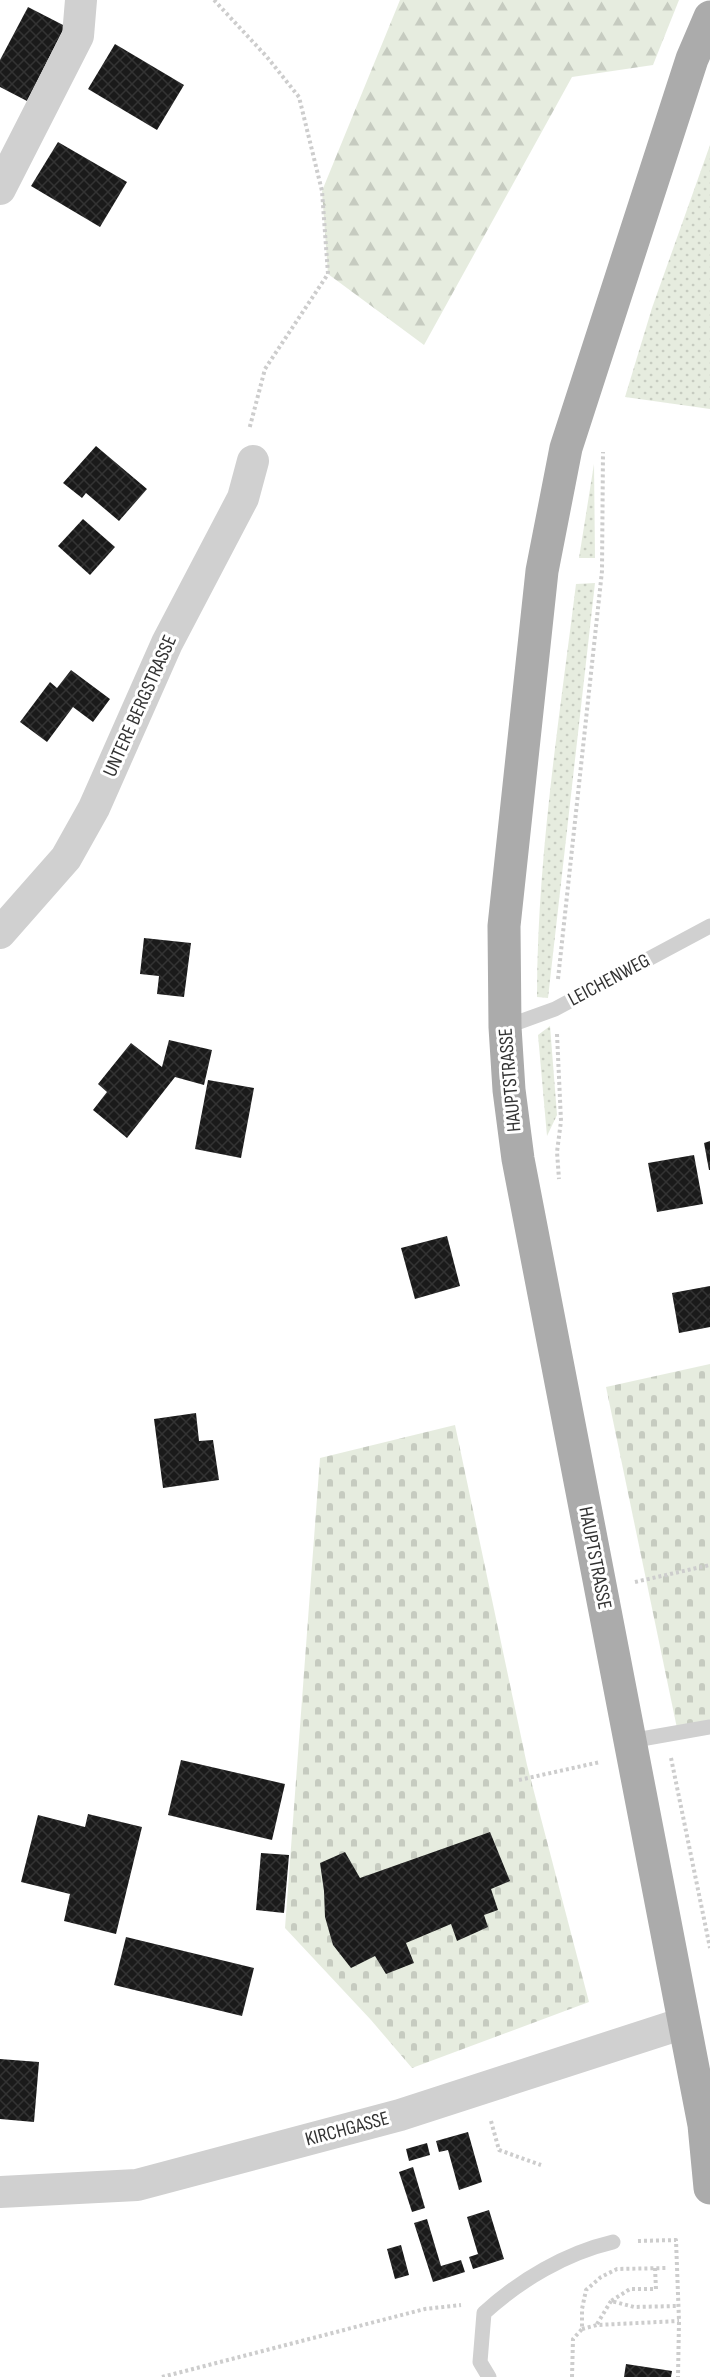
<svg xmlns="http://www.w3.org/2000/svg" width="710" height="2377" viewBox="0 0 710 2377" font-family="'Sofia Sans Condensed',sans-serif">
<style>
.grass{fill:url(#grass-dots)}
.forest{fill:url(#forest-firs)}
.cemetery{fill:url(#cemetery-stones)}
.building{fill:url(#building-cross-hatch)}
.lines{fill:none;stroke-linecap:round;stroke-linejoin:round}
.path{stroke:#cdcdcd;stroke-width:4;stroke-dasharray:3 3;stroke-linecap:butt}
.lane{stroke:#d0d0d0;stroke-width:15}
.street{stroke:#d0d0d0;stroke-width:32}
.primary{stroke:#ababab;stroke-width:33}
.labels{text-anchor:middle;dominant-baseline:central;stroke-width:6;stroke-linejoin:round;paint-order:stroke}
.street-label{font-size:20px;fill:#333;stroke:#fff}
</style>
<defs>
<pattern id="grass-dots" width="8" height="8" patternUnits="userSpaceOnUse" patternTransform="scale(1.5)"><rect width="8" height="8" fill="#e6ecdf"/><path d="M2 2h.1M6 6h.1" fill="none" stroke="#c6cbc0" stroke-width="1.8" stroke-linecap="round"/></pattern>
<pattern id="forest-firs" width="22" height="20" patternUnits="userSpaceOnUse" patternTransform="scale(1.5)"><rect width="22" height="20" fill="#e6ecdf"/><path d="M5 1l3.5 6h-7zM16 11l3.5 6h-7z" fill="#c6cbc0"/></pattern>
<pattern id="cemetery-stones" width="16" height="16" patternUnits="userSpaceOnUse" patternTransform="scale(1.5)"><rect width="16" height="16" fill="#e6ecdf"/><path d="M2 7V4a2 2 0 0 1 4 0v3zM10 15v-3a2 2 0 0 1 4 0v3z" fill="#c6cbc0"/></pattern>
<pattern id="building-cross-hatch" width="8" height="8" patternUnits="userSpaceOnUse" patternTransform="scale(1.5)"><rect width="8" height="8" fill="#1a1a1a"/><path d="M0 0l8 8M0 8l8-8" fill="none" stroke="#333"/></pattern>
</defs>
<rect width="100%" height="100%" fill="#fff"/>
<g class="grass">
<polygon points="710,145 710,409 625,397 652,308"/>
<polygon points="594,464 595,558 579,558"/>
<path d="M 595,583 L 548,998 L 537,997 C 537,859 559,721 576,584 Z"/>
<polygon points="550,1026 557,1115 547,1136 538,1035"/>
</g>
<polygon class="forest" points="400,0 679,0 653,65 572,77 424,345 328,274 322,191"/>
<g class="cemetery">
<polygon points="710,1364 710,1732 678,1733 606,1387"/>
<polygon points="455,1425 527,1765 589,2002 412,2068 371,2020 285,1928 320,1458"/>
</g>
<g class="building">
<polygon points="28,7 65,26 27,101 0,87 0,60"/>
<polygon points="115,44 184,85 157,130 88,89"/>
<polygon points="58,142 127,182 100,227 31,186"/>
<polygon points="96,446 147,489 119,521 86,493 82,498 63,483"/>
<polygon points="83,519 115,547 90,575 58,546"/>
<polygon points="71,670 110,699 93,722 73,707 47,742 20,722 50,682 57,688"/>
<polygon points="144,938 191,943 184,997 157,994 159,976 140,974"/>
<polygon points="169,1040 212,1050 204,1085 175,1077 127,1138 93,1110 107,1092 98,1084 131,1043 162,1067"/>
<polygon points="208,1080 254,1088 241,1158 195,1149"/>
<polygon points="710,1141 710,1170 709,1170 704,1143"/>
<polygon points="694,1155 703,1204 657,1212 648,1163"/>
<polygon points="447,1236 460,1286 415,1299 401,1248"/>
<polygon points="710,1286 710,1327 679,1333 672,1293"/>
<polygon points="196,1413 199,1441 213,1440 219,1480 163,1488 154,1419"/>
<polygon points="181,1760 285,1784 272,1840 168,1815"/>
<polygon points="88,1814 142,1827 116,1934 64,1921 70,1894 21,1882 38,1815 85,1827"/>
<polygon points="490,1832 510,1881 491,1889 498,1910 484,1915 488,1927 457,1941 451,1924 406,1943 414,1963 386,1974 375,1956 351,1968 333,1945 325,1917 324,1891 320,1863 345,1852 360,1878"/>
<polygon points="261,1853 289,1855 284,1913 256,1910"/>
<polygon points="126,1937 254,1968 242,2016 114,1985"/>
<polygon points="0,2059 39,2062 34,2122 0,2119"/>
<polygon points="468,2132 482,2182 459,2190 448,2150 439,2152 436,2141"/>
<polygon points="427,2143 430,2155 409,2161 406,2149"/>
<polygon points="413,2167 425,2208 412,2212 399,2172"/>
<polygon points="489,2210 504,2259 473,2269 469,2257 478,2254 467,2217"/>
<polygon points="427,2219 441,2266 461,2260 465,2272 433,2282 414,2223"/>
<polygon points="401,2245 409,2275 395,2279 387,2249"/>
<polygon points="626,2364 672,2371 671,2377 624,2377"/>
</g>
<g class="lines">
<g class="path">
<polyline points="214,0 267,57 299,97 322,191 328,274 265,369 249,430"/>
<polyline points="558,979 602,571 603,452"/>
<polyline points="557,1034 561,1121 557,1152 559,1179"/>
<polyline points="635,1582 710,1565"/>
<polyline points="671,1758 710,1948"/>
<polyline points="519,1780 600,1762"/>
<polyline points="491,2121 499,2150 541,2165"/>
<polyline points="638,2241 676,2240 679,2321 678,2377"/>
<polyline points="655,2268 656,2289 630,2289 611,2301 634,2307 678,2306"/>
<polyline points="597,2324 611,2301"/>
<polyline points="582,2329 597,2325 679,2321"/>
<polyline points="162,2377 425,2309 461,2305"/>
<polyline points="572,2377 573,2339 582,2329 582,2309 586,2290 601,2277 617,2269 666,2268"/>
</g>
<g class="lane">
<polyline points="505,1027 555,1009 710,926"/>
<polyline points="630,1741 710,1727"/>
<path d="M 489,2377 L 480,2362 L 484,2313 C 520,2280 566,2253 613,2242"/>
</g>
<g class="street">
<polyline points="0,189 78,36 81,0"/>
<polyline points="0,933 66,858 94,808 167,643 243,498 253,461"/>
<polyline points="0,2192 137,2185 400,2115 684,2023"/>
</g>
<polyline class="primary" points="710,17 692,59 566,448 542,571 504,926 505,1027 509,1090 518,1159 704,2125 710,2188"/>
</g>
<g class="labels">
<g class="street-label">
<text transform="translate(140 706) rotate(-66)">UNTERE BERGSTRASSE</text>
<text transform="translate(609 980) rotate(-28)">LEICHENWEG</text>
<text transform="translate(510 1080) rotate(-95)">HAUPTSTRASSE</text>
<text transform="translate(595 1558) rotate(79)">HAUPTSTRASSE</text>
<text transform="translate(347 2129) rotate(-15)">KIRCHGASSE</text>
</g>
</g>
</svg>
